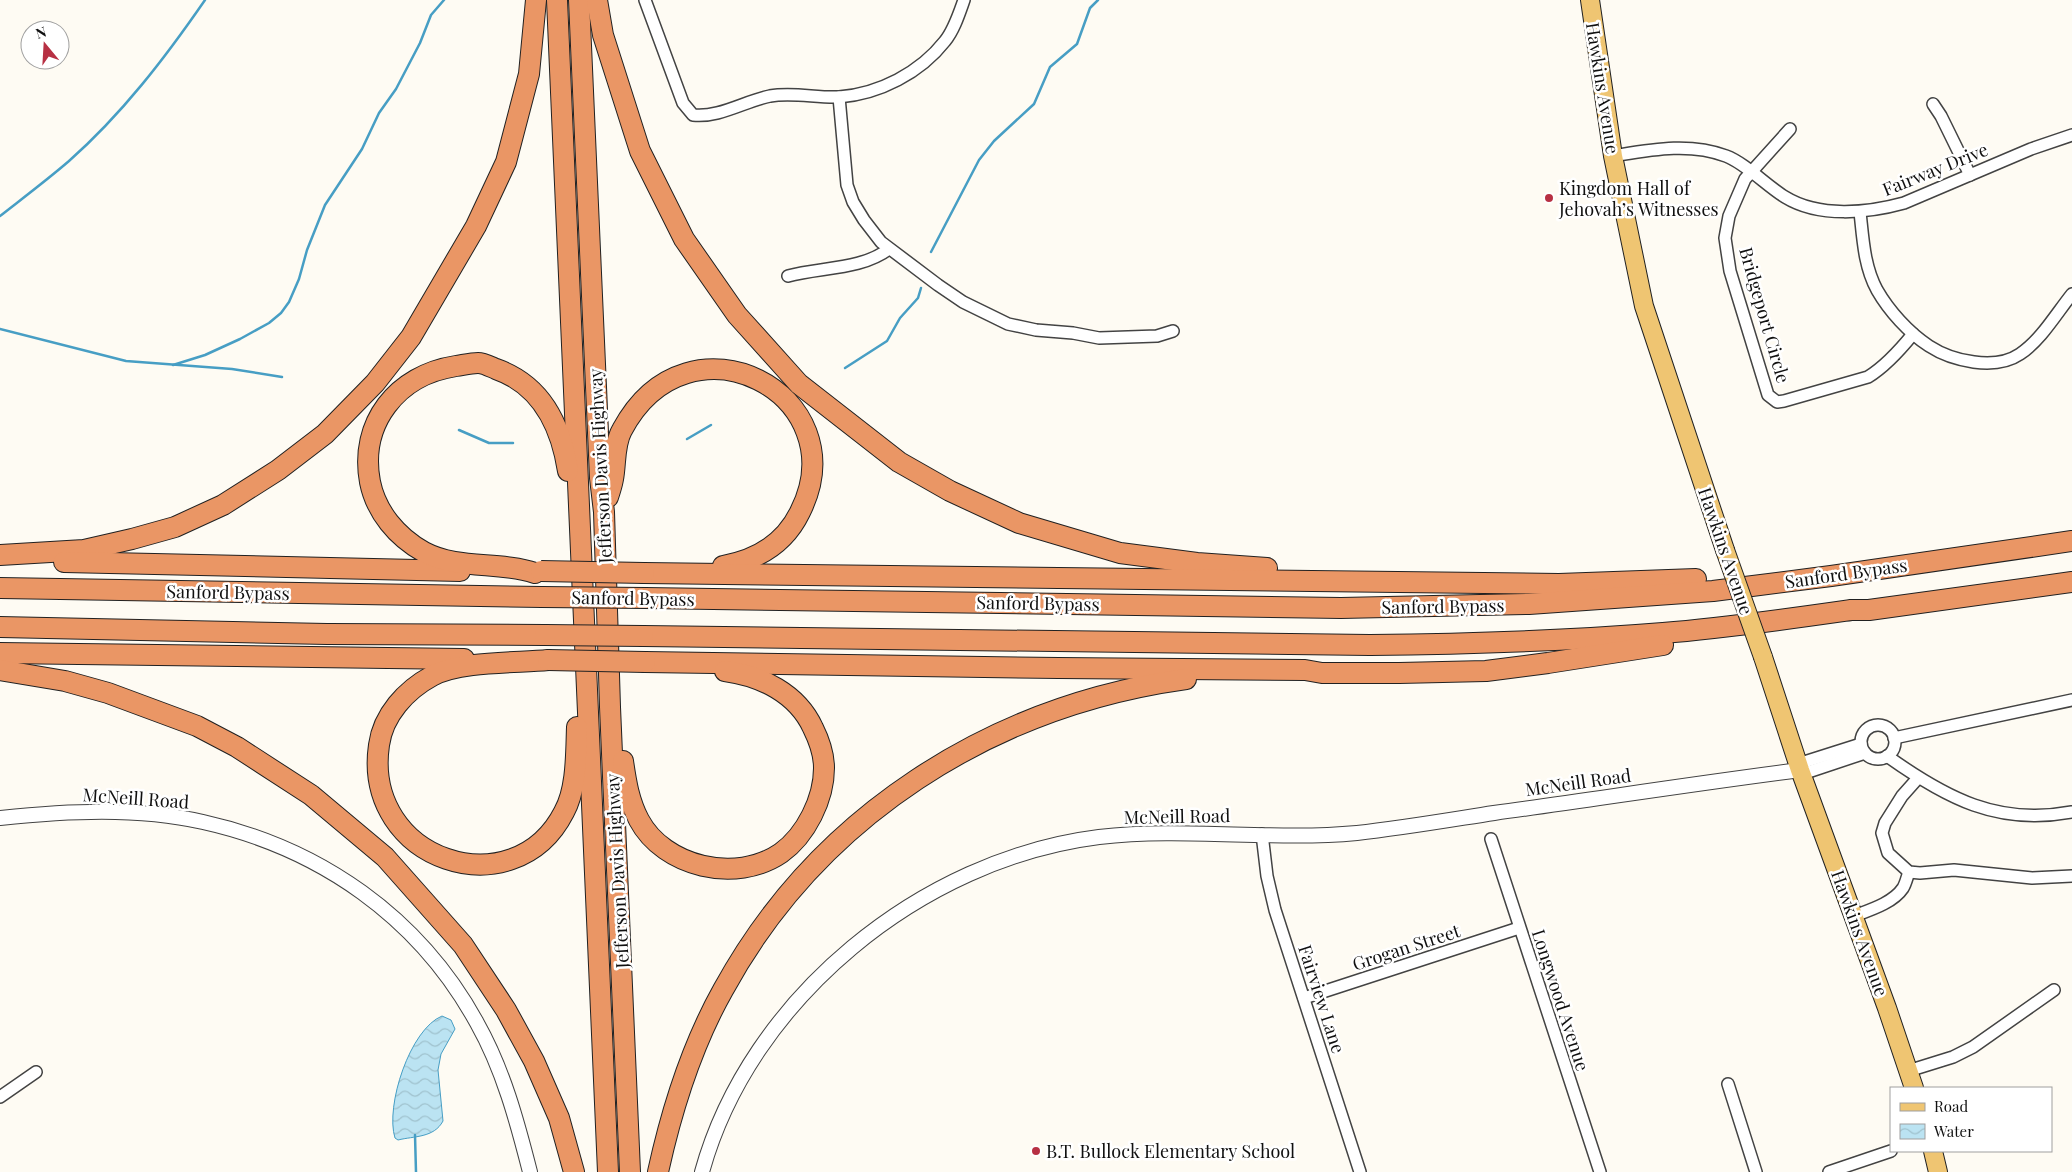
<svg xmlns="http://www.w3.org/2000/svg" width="2072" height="1172" viewBox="0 0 2072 1172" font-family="'Playfair Display',serif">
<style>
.water{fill:url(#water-waves);stroke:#479ec4}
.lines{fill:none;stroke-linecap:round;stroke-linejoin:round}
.stream{stroke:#479ec4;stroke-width:2.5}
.minor-casing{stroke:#434343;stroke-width:14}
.tertiary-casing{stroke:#434343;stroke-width:16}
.primary-casing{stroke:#212121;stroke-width:20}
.motorway-casing{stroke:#212121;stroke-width:22}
.minor{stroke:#fff;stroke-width:11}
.tertiary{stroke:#fff;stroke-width:14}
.primary{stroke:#efc572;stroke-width:18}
.motorway{stroke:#ea9665;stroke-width:20}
.primary-bridge-casing{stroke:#212121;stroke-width:20;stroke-linecap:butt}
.motorway-bridge-casing{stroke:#212121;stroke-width:22;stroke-linecap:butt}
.primary-bridge{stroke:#efc572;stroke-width:18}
.motorway-bridge{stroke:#ea9665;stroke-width:20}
.poi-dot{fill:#b73043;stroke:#fff;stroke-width:2}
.labels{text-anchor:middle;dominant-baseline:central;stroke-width:5;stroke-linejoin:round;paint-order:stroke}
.street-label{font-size:18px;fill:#101010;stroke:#fff}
.poi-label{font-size:18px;fill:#101010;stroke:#fff;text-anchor:start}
</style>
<defs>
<pattern id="water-waves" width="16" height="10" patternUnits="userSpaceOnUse" patternTransform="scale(1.25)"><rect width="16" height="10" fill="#bbe3f2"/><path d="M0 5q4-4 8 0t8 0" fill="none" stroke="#a0c2ce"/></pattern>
</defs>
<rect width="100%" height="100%" fill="#fefbf3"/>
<path class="water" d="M 442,1016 L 451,1020 L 455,1029 L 441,1054 L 438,1070 L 443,1121 C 434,1138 414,1136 398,1140 L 395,1138 C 385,1106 410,1029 442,1016 Z"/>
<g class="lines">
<g class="stream">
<path d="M 0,216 C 23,198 47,180 69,161 C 122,114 165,58 205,0"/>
<polyline points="931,252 979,160 994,141 1034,104 1050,67 1077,44 1090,8 1098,0"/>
<polyline points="0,329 126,361 232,369 282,377"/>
<polyline points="173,365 205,355 240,339 269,323 281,313 289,302 299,279 307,250 325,205 362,149 379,113 396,89 420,43 431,15 444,0"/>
<polyline points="845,368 887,341 900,318 918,298 921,288"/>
<polyline points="459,430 489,443 513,443"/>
<polyline points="687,439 711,425"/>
<polyline points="415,1135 416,1172"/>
</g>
<defs>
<g id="minor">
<path d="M 645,0 L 683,103 L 693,115 C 719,118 745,101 770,96 C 793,92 816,98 839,97 C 879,94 920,73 945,41 C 954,30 959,14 964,0"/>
<polyline points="839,97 847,185 853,202 864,220 881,242 938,285 963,302 1008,324 1036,330 1073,333 1099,338 1157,336 1173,331"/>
<polyline points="1933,104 1941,116 1970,175"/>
<path d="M 1790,129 L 1745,179 L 1729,216 L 1725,238 L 1730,271 L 1768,395 L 1777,402 L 1784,401 L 1868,377 C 1886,366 1900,350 1913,334"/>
<path d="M 1613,156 C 1650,150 1689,142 1726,156 C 1745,163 1767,186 1785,197 C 1819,218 1868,213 1904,203 L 2031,149 L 2072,135"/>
<path d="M 1860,212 C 1863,239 1864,266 1877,290 C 1889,311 1909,333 1929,346 C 1952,361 1995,371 2020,354 C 2041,340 2056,314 2072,294"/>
<path d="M 788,276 C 821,267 861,270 889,249"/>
<circle cx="1878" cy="742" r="17"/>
<polyline points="1894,738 2072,700"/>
<path d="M 1887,756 C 1946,798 1998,826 2072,812"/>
<polyline points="1798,764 1861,744"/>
<polyline points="1802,774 1865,753"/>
<polyline points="1918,778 1902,796 1885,823 1882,833 1888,853 1909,872 1920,873 1954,870 2032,878 2072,876"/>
<polyline points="1262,834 1267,876 1275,910 1360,1172"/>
<polyline points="1491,839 1600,1172"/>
<path d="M 1854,916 C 1870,910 1893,903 1903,888 C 1906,883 1907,877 1909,872"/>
<polyline points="1304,998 1519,928"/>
<polyline points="1908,1071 1953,1057 1973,1047 2054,990"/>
<polyline points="1728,1084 1756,1172"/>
<polyline points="0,1097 36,1072"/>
<polyline points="1829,1172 1891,1151"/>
</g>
<g id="tertiary">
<path d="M 0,818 C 67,811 137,807 203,822 C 320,848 419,917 477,1023 C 503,1069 517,1121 530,1172"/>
<path d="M 702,1172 C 750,998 922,859 1099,837 C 1185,827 1271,841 1357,833 C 1403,828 1449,820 1494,813 C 1596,799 1698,783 1800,770"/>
</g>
<g id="primary">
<polyline points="1590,0 1613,156 1644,306 1725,550"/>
<polyline points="1763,657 1800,770 1887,1008 1914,1088"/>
<polyline points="1933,1151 1938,1172"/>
</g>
<g id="motorway">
<polyline points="557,0 608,1172"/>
<polyline points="579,0 600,478 604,512 610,707 630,1172"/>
<polyline points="597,0 603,35 640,151 684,239 737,315 799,384 899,462 950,491 1019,523 1120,553 1197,563 1267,568"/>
<path d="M 608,497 C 610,491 612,485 613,479 C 616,464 614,444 622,430 C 689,304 859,395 800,512 C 785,543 757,560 723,566"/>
<polyline points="0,555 84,550 132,539 175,527 223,505 278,470 325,434 375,383 411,337 476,226 506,162 529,74 536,0"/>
<polyline points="64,562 460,571"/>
<path d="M 535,573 C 499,561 458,570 424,552 C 397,537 376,512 370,482 C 359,423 397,375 456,366 C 463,365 471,363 478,363 C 484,363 491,367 496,369 C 542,385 561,426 568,471"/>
<polyline points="644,573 1559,584 1696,579"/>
<polyline points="0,588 542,597"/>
<polyline points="645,598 1341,608 1529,604 1713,591 1831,576 2072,541"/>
<polyline points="0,627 327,634 545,635"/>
<path d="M 643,636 L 1370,645 C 1468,644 1565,641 1663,633 C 1726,628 1788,619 1851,610 L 1869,610 L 2072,582"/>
<polyline points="0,653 464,659"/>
<path d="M 548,660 C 517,663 459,661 432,676 C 406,690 383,715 379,745 C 362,861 514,910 564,812 C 577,789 576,753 577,727"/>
<polyline points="645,662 1059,668 1305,670 1322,673 1399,673 1486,671 1548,663 1663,645"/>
<polyline points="0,670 65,681 108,693 197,726 237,747 311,795 385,857 463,945 506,1010 534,1061 559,1118 574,1172"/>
<path d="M 623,761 C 626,782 629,801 639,820 C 664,867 736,884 781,853 C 806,835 824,799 824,768 C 824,754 819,740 813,728 C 797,693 761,676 725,671"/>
<path d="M 658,1172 C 672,1108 691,1047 723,990 C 818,816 991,706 1186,679"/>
</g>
</defs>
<use href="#minor" class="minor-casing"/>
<use href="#tertiary" class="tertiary-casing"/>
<use href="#primary" class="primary-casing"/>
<use href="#motorway" class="motorway-casing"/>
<use href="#minor" class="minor"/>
<use href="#tertiary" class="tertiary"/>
<use href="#primary" class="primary"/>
<use href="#motorway" class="motorway"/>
<defs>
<polyline id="primary-bridge" points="1725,550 1763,657"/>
<g id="motorway-bridge">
<polyline points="541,571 644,573"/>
<polyline points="542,597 645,598"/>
<polyline points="545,635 643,636"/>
<polyline points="548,660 645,662"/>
</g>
</defs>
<use href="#primary-bridge" class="primary-bridge-casing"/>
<use href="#motorway-bridge" class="motorway-bridge-casing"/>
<use href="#primary-bridge" class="primary-bridge"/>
<use href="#motorway-bridge" class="motorway-bridge"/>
</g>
<g class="poi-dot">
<circle cx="1549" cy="198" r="5"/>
<circle cx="1036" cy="1151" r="5"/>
</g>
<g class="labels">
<g class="street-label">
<text transform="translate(1603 88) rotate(81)">Hawkins Avenue</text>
<text transform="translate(1935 169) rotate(-22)">Fairway Drive</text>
<text transform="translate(1765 315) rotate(74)">Bridgeport Circle</text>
<text transform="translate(600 466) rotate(-93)">Jefferson Davis Highway</text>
<text transform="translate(1726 551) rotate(71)">Hawkins Avenue</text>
<text transform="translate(1846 573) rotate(-8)">Sanford Bypass</text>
<text transform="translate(228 592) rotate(1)">Sanford Bypass</text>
<text transform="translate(633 598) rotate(1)">Sanford Bypass</text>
<text transform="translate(1038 603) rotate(1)">Sanford Bypass</text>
<text transform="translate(1443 606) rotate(-1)">Sanford Bypass</text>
<text transform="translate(1578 782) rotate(-8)">McNeill Road</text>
<text transform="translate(136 798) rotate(4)">McNeill Road</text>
<text transform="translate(1177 816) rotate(-1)">McNeill Road</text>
<text transform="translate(617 871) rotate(-93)">Jefferson Davis Highway</text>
<text transform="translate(1860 933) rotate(70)">Hawkins Avenue</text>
<text transform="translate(1406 947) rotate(-18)">Grogan Street</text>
<text transform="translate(1322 999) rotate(72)">Fairview Lane</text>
<text transform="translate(1561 1000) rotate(72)">Longwood Avenue</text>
</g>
<g class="poi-label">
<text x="1559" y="188">Kingdom Hall of<tspan x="1559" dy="21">Jehovah’s Witnesses</tspan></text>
<text x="1046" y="1151">B.T. Bullock Elementary School</text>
</g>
</g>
<rect x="1890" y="1087" width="162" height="65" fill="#ffffff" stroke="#9f9f9f"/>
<rect x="1900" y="1103" width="25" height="8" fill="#efc572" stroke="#9f9f9f"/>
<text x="1934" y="1112" font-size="15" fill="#101010">Road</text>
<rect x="1900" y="1124" width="25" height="15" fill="url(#water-waves)" stroke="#9f9f9f"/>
<text x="1934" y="1137" font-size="15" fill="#101010">Water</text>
<g transform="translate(45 45) rotate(342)"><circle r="24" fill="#ffffff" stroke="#9f9f9f"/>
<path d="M0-4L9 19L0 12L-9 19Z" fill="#b73043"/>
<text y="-8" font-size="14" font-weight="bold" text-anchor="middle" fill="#101010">N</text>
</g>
</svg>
